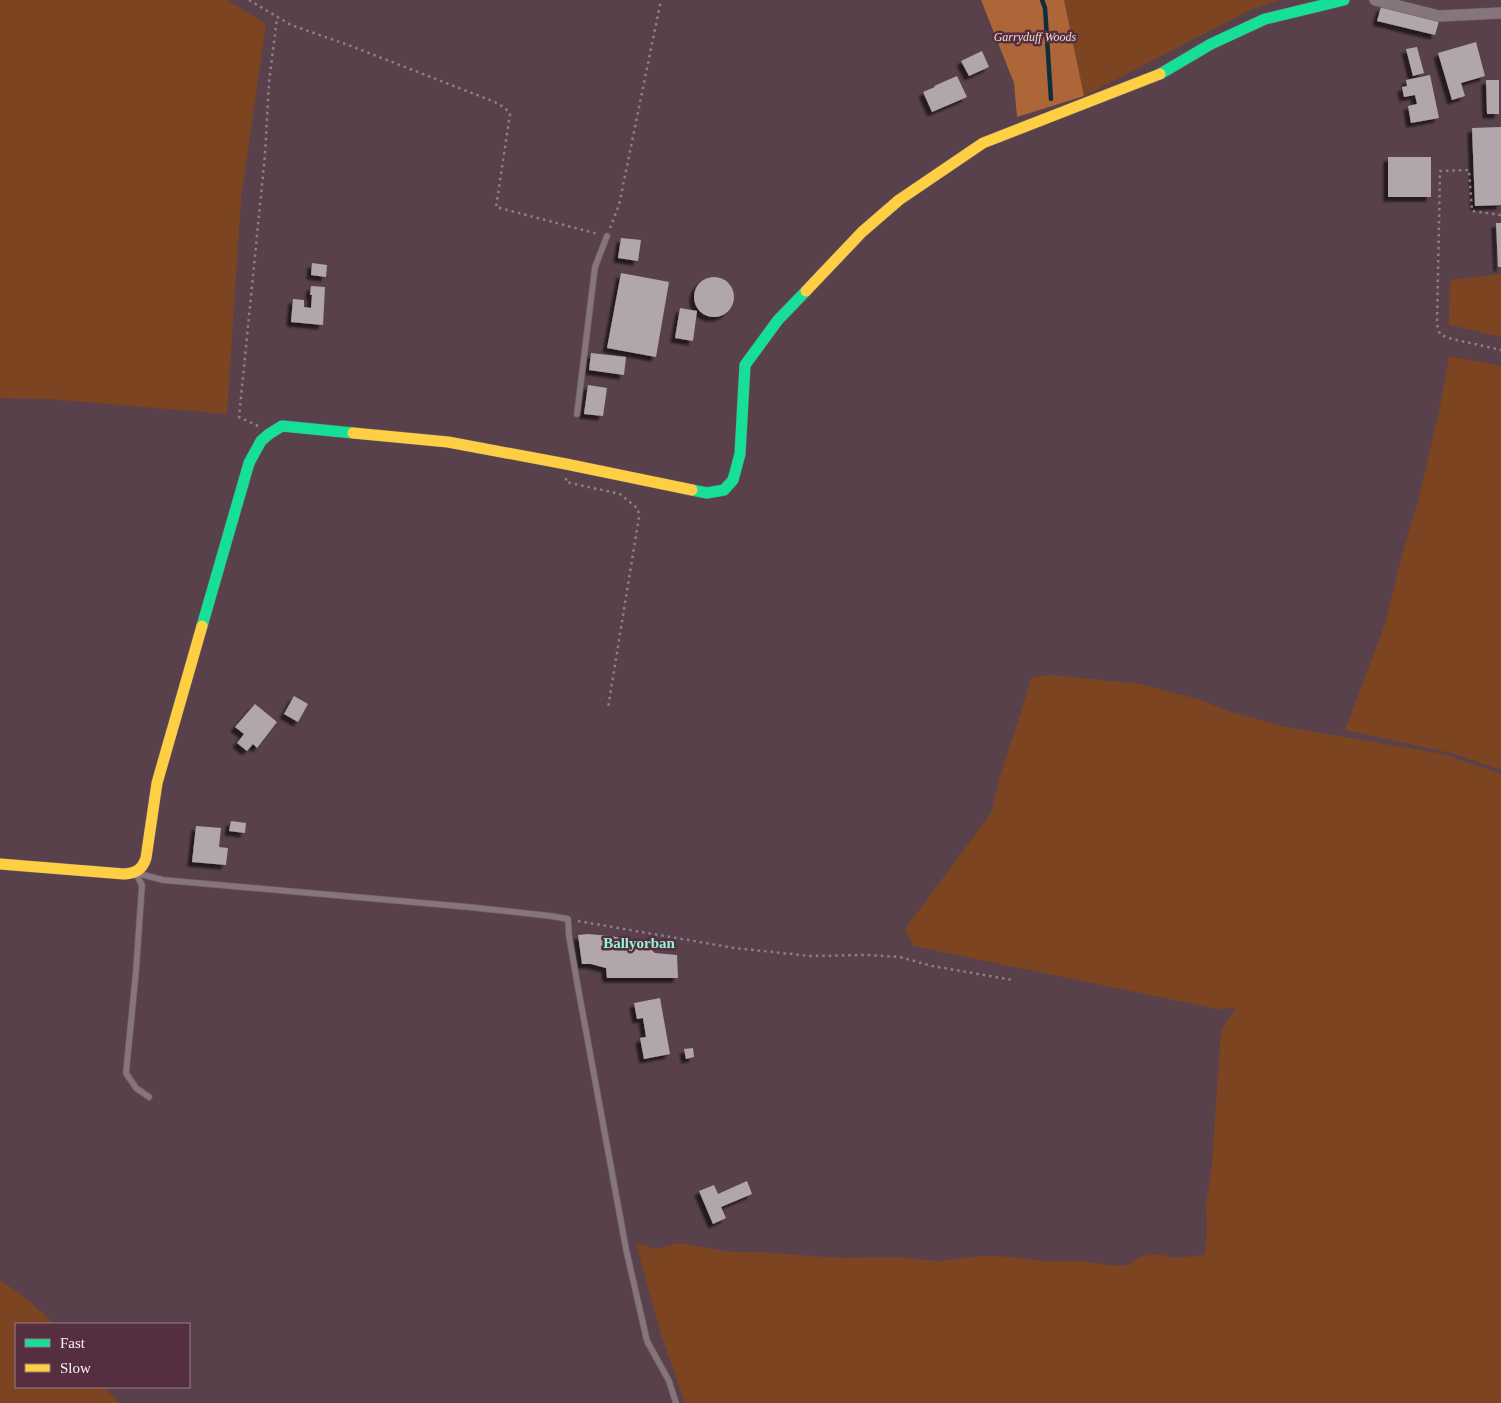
<svg xmlns="http://www.w3.org/2000/svg" width="1501" height="1403" viewBox="0 0 1501 1403" font-family="'Times New Roman',serif">
<style>
.green{fill:#7c4421}
.forest{fill:#ae6639}
.lines{fill:none;stroke-linecap:round;stroke-linejoin:round}
.stream{stroke:#102e3d;stroke-width:4.5}
.building{fill:#b1a7ab;filter:url(#shadow)}
.lane-casing{stroke:#6e5e65;stroke-width:7}
.street-casing{stroke:#6e5e65;stroke-width:12}
.fast-casing{stroke:#6e5e65;stroke-width:12}
.slow-casing{stroke:#6e5e65;stroke-width:12}
.path{stroke:#8e7f86;stroke-width:2.5;stroke-dasharray:2.5 4;stroke-linecap:butt}
.lane{stroke:#86767c;stroke-width:5.5}
.street{stroke:#86767c;stroke-width:11}
.fast{stroke:#16e098;stroke-width:11}
.slow{stroke:#ffcf43;stroke-width:11}
.labels{text-anchor:middle;dominant-baseline:central;stroke-width:5;stroke-linejoin:round;paint-order:stroke}
.park-label{font-size:12px;font-style:italic;fill:#f0dacd;stroke:#552e40}
.quarter-label{font-size:15px;font-weight:bold;fill:#95f4d7;stroke:#552e40}
</style>
<defs>
<filter id="shadow"><feDropShadow dx="-4.5" dy="4.5" stdDeviation="1" flood-color="#0009"/></filter>
</defs>
<rect width="100%" height="100%" fill="#58414b"/>
<g class="green">
<polygon points="0,0 227,0 266,24 241,199 227,414 48,399 0,398"/>
<polygon points="1064,0 1281,0 1252,9 1084,96"/>
<polygon points="1501,274 1501,337 1449,325 1450,280"/>
<polygon points="1449,356 1501,366 1501,770 1455,754 1345,730 1385,624 1402,555 1419,498 1439,412"/>
<polygon points="1053,675 1140,684 1198,699 1231,712 1286,727 1443,754 1501,774 1501,1403 685,1403 661,1335 636,1243 657,1249 679,1243 730,1252 757,1252 841,1258 894,1257 939,1261 978,1256 998,1256 1046,1261 1078,1261 1117,1266 1128,1265 1142,1256 1159,1254 1174,1258 1204,1255 1207,1234 1206,1204 1212,1164 1221,1030 1236,1008 1217,1009 913,946 905,929 991,813 1001,774 1032,677"/>
<polygon points="0,1280 26,1298 54,1324 16,1324 16,1387 104,1387 119,1403 0,1403"/>
</g>
<polygon class="forest" points="981,0 1064,0 1084,96 1017,117 1014,83"/>
<g class="lines">
<polyline class="stream" points="1042,0 1045,8 1051,99"/>
</g>
<g class="building">
<polygon points="1381,7 1439,21 1435,35 1377,21"/>
<polygon points="1476,42 1485,76 1461,83 1465,96 1452,100 1438,53"/>
<polygon points="1417,47 1424,73 1413,76 1406,49"/>
<polygon points="982,51 989,67 969,76 961,61"/>
<polygon points="1430,75 1439,118 1411,123 1408,106 1417,104 1415,95 1404,97 1402,87 1407,86 1406,80"/>
<polygon points="957,76 967,97 932,112 923,92 935,87 934,86"/>
<polygon points="1486,80 1499,80 1499,114 1487,114"/>
<polygon points="1501,127 1501,205 1475,206 1472,128"/>
<rect x="1388" y="157" width="43" height="40"/>
<polygon points="1496,223 1501,223 1501,267 1498,267"/>
<polygon points="621,238 641,240 638,261 618,258"/>
<polygon points="312,263 327,265 326,277 311,275"/>
<polygon points="621,273 669,282 656,357 607,348"/>
<circle cx="714" cy="297" r="20"/>
<polygon points="311,286 325,287 323,325 291,322 293,299 304,300 304,307 311,308 312,295 310,295"/>
<polygon points="680,308 697,311 693,341 675,338"/>
<polygon points="591,353 626,357 624,375 589,370"/>
<polygon points="588,385 607,388 603,416 584,414"/>
<polygon points="294,696 308,704 298,722 284,714"/>
<polygon points="255,704 277,722 257,748 253,744 247,751 237,743 244,734 235,727"/>
<polygon points="231,821 246,823 245,833 229,831"/>
<polygon points="196,826 221,828 219,847 228,848 226,865 192,862"/>
<polygon points="588,934 611,936 644,943 655,953 677,955 678,978 607,978 606,968 591,964 582,964 578,935"/>
<polygon points="660,998 670,1054 644,1059 640,1038 646,1037 643,1018 637,1019 634,1003"/>
<polygon points="693,1048 694,1057 686,1059 684,1049"/>
<polygon points="747,1181 752,1194 721,1207 726,1218 713,1224 699,1191 714,1185 718,1194"/>
</g>
<g class="lines">
<defs>
<g id="lane">
<polyline points="577,414 595,267 607,236"/>
<polyline points="136,874 142,885 136,971 126,1073 136,1088 149,1097"/>
<polyline points="140,874 163,880 468,907 551,916 568,919 569,936 577,982 626,1249 647,1341 669,1381 676,1403"/>
</g>
<polyline id="street" points="1375,0 1439,16 1501,13"/>
<g id="fast">
<polyline points="1160,74 1211,44 1265,19 1344,0"/>
<polyline points="692,490 707,493 724,490 733,480 740,454 745,365 778,320 806,291"/>
<polyline points="202,626 249,463 261,441 269,434 282,426 353,433"/>
</g>
<g id="slow">
<polyline points="806,291 862,232 899,200 983,143 1160,74"/>
<polyline points="353,433 448,442 566,464 692,490"/>
<path d="M 0,864 L 124,874 C 136,873 142,870 146,858 L 157,783 L 202,626"/>
</g>
</defs>
<use href="#lane" class="lane-casing"/>
<use href="#street" class="street-casing"/>
<use href="#fast" class="fast-casing"/>
<use href="#slow" class="slow-casing"/>
<g class="path">
<polyline points="249,0 291,25 351,46 495,102 505,108 510,114 496,207 598,234"/>
<polyline points="1501,215 1472,211 1469,170 1440,171 1437,325 1440,334 1448,338 1501,350"/>
<polyline points="610,228 619,205 661,0"/>
<polyline points="258,426 239,417 265,155 269,82 277,18"/>
<polyline points="566,478 566,482 620,494 638,509 639,517 608,708"/>
<polyline points="578,921 734,948 811,956 867,955 900,957 932,966 1013,980"/>
</g>
<use href="#lane" class="lane"/>
<use href="#street" class="street"/>
<use href="#fast" class="fast"/>
<use href="#slow" class="slow"/>
</g>
<g class="labels">
<g class="park-label">
<text x="1035" y="37">Garryduff Woods</text>
</g>
<g class="quarter-label">
<text x="639" y="943">Ballyorban</text>
</g>
</g>
<rect x="15" y="1323" width="175" height="65" fill="#552e40" stroke="#987c88"/>
<rect x="25" y="1339" width="25" height="8" fill="#16e098" stroke="#987c88"/>
<text x="60" y="1348" font-size="15" fill="#fcf1f5">Fast</text>
<rect x="25" y="1364" width="25" height="8" fill="#ffcf43" stroke="#987c88"/>
<text x="60" y="1373" font-size="15" fill="#fcf1f5">Slow</text>
</svg>
